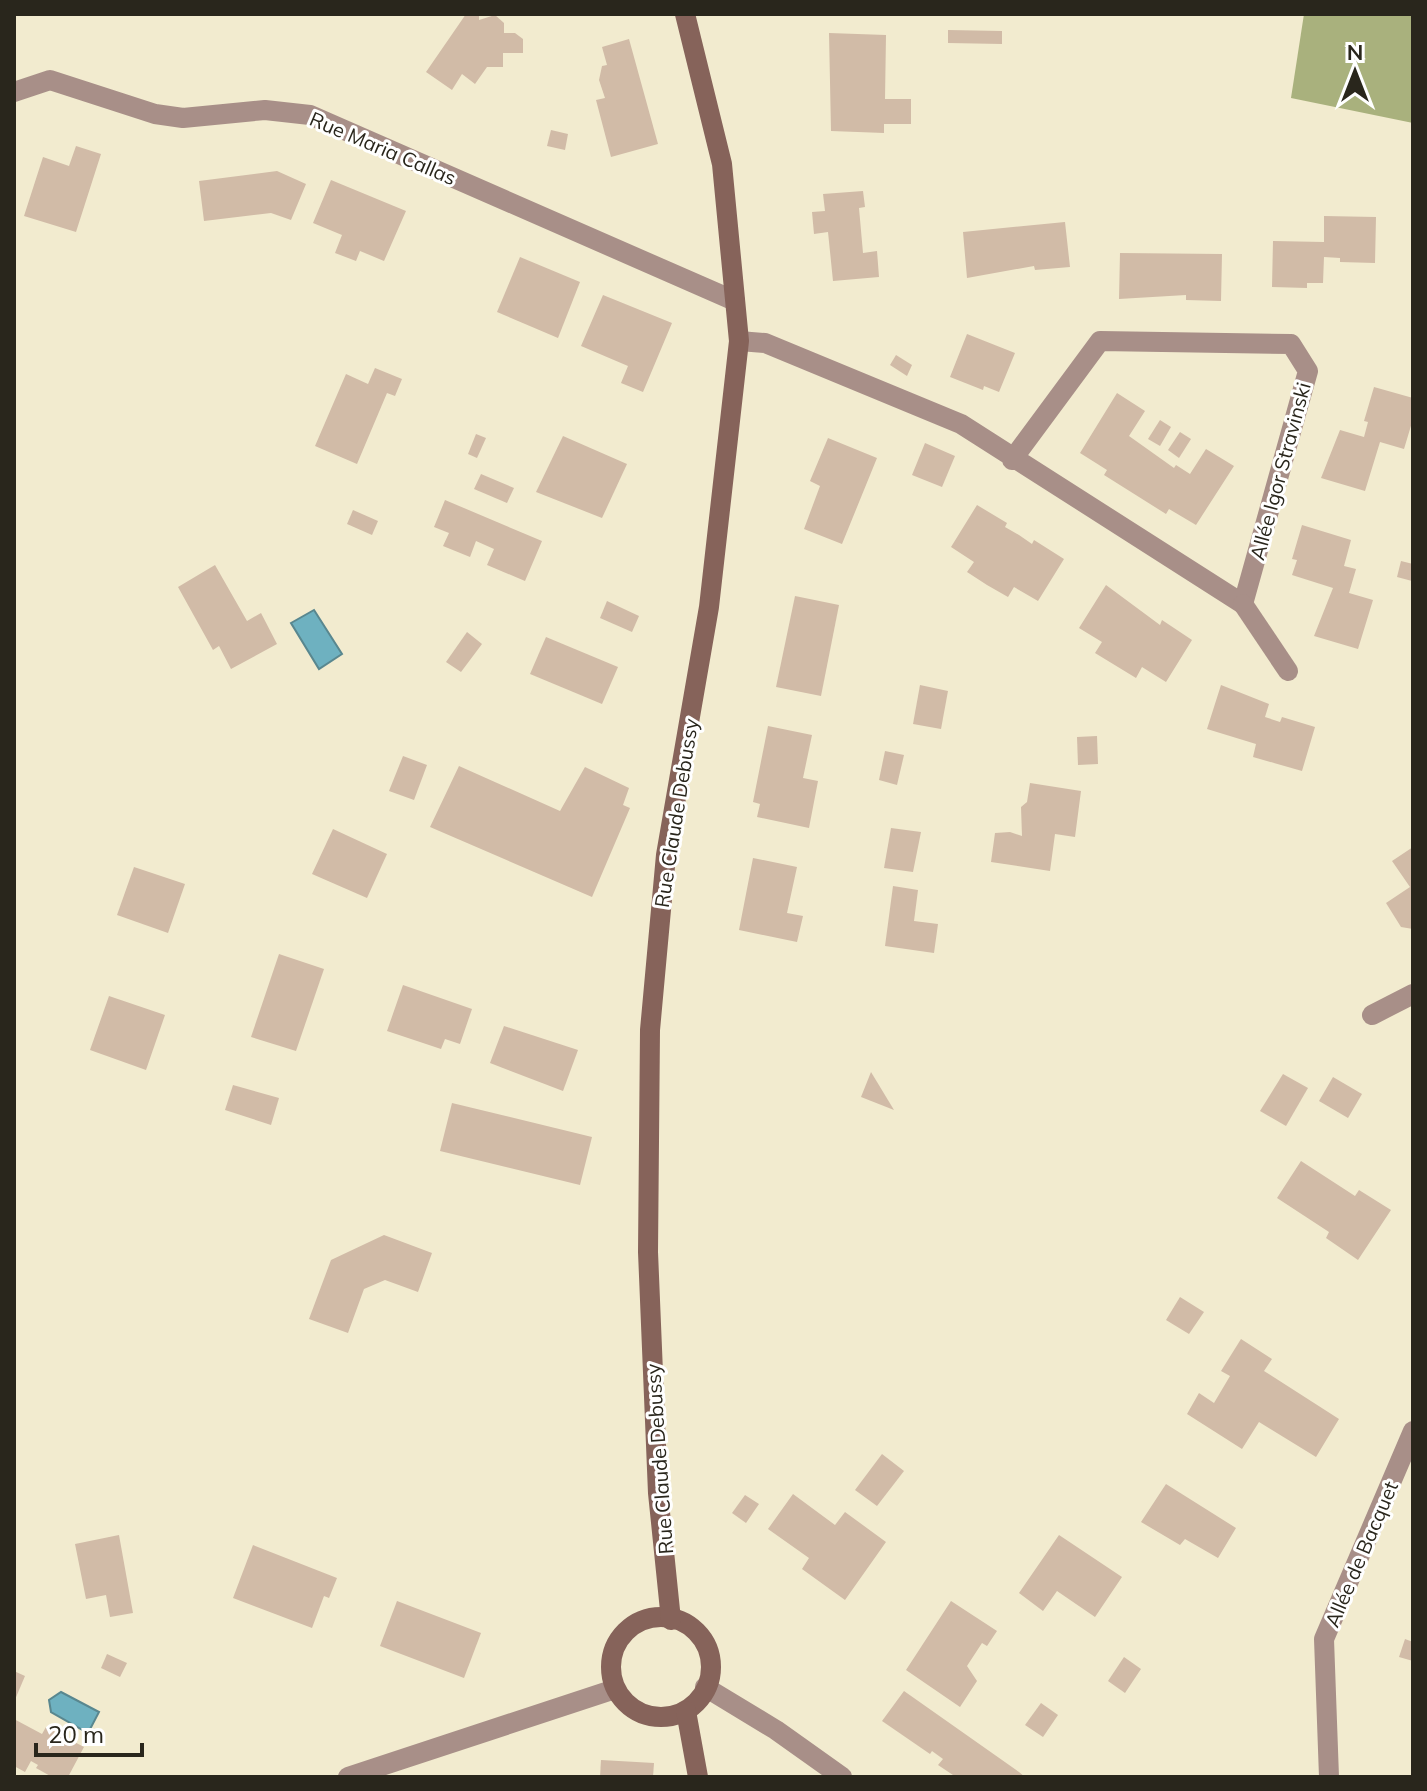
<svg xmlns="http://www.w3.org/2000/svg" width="1427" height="1791" viewBox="0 0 1427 1791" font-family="Mulish,sans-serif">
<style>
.forest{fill:#a9b17d}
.water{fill:#6eb1c0;stroke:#59878f;stroke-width:2}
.building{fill:#d1bba7}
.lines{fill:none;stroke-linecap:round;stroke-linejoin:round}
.lane{stroke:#a88f88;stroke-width:20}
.street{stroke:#a88f88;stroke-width:20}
.secondary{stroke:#86635a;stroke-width:20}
.labels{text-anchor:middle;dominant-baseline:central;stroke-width:6;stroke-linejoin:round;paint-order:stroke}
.street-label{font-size:20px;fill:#29261c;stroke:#fff}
</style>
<rect width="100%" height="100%" fill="#f2ebcf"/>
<polygon class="forest" points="1304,14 1413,14 1413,123 1291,98"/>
<g class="water">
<polygon points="314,610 342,654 319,669 291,623"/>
<polygon points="61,1692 99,1712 88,1733 51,1712 49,1700"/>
</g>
<g class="building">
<polygon points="466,14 479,14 479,20 495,15 504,23 504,33 515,33 523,39 523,53 503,53 503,67 487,67 475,84 462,74 452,90 426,72"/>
<polygon points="948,30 1002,31 1002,44 948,43"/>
<polygon points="829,33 886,35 885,99 911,99 911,124 884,124 884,133 831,131"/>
<polygon points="629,39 658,144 611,157 596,100 605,98 599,80 602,66 607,65 602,47"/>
<polygon points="551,130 568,134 565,150 547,146"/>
<polygon points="76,146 101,154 76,232 24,216 43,157 69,166"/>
<polygon points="277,171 306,184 291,220 271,213 204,221 199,181"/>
<polygon points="331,180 406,211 384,261 360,251 356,261 335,253 342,235 313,223"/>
<polygon points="863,191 865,207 859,208 863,253 877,251 879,277 833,281 828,232 814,234 812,212 825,211 823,194"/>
<polygon points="1324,216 1376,217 1375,263 1340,262 1340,258 1324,257 1323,283 1307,283 1307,288 1272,287 1273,241 1324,242"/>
<polygon points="1065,222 1070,267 1035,270 1034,266 967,278 963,232"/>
<polygon points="1120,253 1222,254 1221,301 1186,300 1186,295 1119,299"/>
<polygon points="520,257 580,282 558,338 497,312"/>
<polygon points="603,295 672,323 643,392 621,383 628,366 581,346"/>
<polygon points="967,334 1015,353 999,392 984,386 983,390 950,377"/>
<polygon points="896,355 912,365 907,376 890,365"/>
<polygon points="375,368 402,379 395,396 387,393 357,464 315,446 346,374 368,384"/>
<polygon points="1374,387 1413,398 1413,419 1404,449 1380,442 1365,491 1321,478 1340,430 1364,437 1368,422 1364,421"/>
<polygon points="1117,393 1145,411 1129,436 1174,468 1176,465 1190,474 1206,449 1234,466 1196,525 1169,509 1166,514 1104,475 1107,470 1080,453"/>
<polygon points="1160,420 1171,427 1160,446 1148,439"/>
<polygon points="1180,432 1191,439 1179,458 1168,450"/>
<polygon points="476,434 486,438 477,458 468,454"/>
<polygon points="563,436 627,464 602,518 536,492"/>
<polygon points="828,438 877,458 842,544 804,529 820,486 810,481"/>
<polygon points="925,443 955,456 942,487 912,475"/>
<polygon points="481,474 514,488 507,503 474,489"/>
<polygon points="445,500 542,541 525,581 487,565 494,549 476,541 470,557 443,546 449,533 434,527"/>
<polygon points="977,505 1007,523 1005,527 1019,535 1032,544 1034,540 1064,559 1038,601 1014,587 1008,597 987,585 967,572 974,562 951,547"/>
<polygon points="353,510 378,521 372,535 347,524"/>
<polygon points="1302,525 1351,540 1344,566 1356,569 1349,593 1373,600 1358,649 1314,636 1333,588 1292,575 1297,560 1292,559"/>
<polygon points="1401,561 1413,564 1412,581 1397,577"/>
<polygon points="215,565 247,621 261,613 277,644 231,669 219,646 213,650 178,587"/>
<polygon points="1106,585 1160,625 1162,620 1192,640 1166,682 1142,667 1136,678 1095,653 1102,642 1079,628"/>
<polygon points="795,596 839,605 821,696 776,687"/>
<polygon points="607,601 639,616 632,632 600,618"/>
<polygon points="467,632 482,644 461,672 446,662"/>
<polygon points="546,637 618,667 602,704 530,674"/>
<polygon points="920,685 948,691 941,729 913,724"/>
<polygon points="1221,685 1269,704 1265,717 1280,722 1282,717 1315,727 1302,771 1253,757 1256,744 1207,729"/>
<polygon points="768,726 812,735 803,778 818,781 809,828 757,817 760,804 753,802"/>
<polygon points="1097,736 1098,764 1078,765 1077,737"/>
<polygon points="885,751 904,755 897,785 879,780"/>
<polygon points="403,756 427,765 414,800 389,791"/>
<polygon points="459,766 560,811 585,767 629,788 623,805 630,808 592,897 430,827"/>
<polygon points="1030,783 1081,791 1075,837 1055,834 1050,871 991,862 995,833 1010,832 1022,836 1021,807 1027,802"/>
<polygon points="891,828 921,832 913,872 884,868"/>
<polygon points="333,829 387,854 367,898 312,874"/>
<polygon points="1413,847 1413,929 1401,927 1386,903 1410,887 1392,861"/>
<polygon points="753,858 797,867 787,913 803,916 797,942 739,930"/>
<polygon points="134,867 185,884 168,933 117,915"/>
<polygon points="893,886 918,890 914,921 938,924 934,953 885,946"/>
<polygon points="279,954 324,969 296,1051 251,1037"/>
<polygon points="403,985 472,1009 460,1044 445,1039 441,1049 387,1031"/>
<polygon points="109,996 165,1015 146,1070 90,1050"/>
<polygon points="504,1026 578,1050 563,1091 490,1063"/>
<polygon points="871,1072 894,1110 861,1097"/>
<polygon points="1283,1074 1308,1088 1286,1126 1260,1111"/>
<polygon points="1333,1077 1362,1094 1348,1118 1319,1101"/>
<polygon points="233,1085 279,1098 271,1125 225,1110"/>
<polygon points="452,1103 592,1137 580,1185 440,1151"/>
<polygon points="1301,1161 1355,1196 1359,1190 1391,1210 1358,1260 1326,1238 1329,1232 1277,1198"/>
<polygon points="384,1235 432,1253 418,1292 385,1280 364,1289 348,1333 309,1319 331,1260"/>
<polygon points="1180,1297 1204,1312 1189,1334 1166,1320"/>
<polygon points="1241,1339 1272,1359 1264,1371 1339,1419 1316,1457 1259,1422 1242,1449 1187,1414 1199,1393 1214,1403 1230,1376 1221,1371"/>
<polygon points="882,1454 904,1471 877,1506 855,1490"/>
<polygon points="1166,1484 1236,1528 1218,1558 1185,1539 1180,1545 1141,1522"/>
<polygon points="793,1494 835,1525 845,1512 886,1542 845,1600 802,1569 809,1558 768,1529"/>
<polygon points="745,1495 759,1504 746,1523 732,1513"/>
<polygon points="119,1535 133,1613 110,1617 106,1595 86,1599 75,1544"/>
<polygon points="1059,1535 1122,1577 1095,1617 1057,1591 1043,1611 1019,1593"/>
<polygon points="253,1545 337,1578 329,1598 324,1596 312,1628 233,1598"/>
<polygon points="397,1601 481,1633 464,1678 380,1646"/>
<polygon points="951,1601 997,1631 987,1646 982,1643 967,1666 977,1681 960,1707 906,1670"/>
<polygon points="1405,1639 1413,1642 1413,1661 1399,1657"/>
<polygon points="107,1654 127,1663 120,1677 101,1668"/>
<polygon points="1124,1657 1141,1669 1125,1693 1108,1681"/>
<polygon points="14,1671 25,1676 14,1702"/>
<polygon points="904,1691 1019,1772 1025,1777 956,1777 938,1765 943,1759 932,1751 930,1754 882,1721"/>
<polygon points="1041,1703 1058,1715 1043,1737 1025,1725"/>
<polygon points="14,1719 42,1734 46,1727 84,1747 68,1777 52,1777 36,1768 38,1765 31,1761 25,1772 14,1766"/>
<polygon points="601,1760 654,1763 653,1777 600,1777"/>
</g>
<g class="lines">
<polyline class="lane" points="1372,1015 1413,994"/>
<g class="street">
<polyline points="14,92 50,80 155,114 183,118 265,110 310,115 735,301"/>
<polyline points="739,341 765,343 961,424 1243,604 1308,371 1291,344 1100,341 1012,460"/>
<polyline points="1243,604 1288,671"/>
<polyline points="705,1687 776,1730 842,1777"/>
<polyline points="348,1777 615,1689"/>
<polyline points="1329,1777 1324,1639 1413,1431"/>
</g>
<g class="secondary">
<circle cx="661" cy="1667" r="50"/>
<polyline points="671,1620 658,1493 648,1252 650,1030 666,855 709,607 739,341 722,164 685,14"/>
<polyline points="686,1711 698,1777"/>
</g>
</g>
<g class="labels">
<g class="street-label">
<text transform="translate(383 148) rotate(23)">Rue Maria Callas</text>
<text transform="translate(1280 471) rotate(-75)">Allée Igor Stravinski</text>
<text transform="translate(676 813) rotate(-81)">Rue Claude Debussy</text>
<text transform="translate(659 1459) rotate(-94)">Rue Claude Debussy</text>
<text transform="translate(1361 1554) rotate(-67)">Allée de Bacquet</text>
</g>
</g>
<rect width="1427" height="1791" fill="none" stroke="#29261c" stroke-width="32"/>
<g transform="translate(1355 72)" stroke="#ffffff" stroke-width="6" paint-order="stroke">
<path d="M0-6L14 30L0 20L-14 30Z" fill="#29261c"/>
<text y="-12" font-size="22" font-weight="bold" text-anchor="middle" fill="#29261c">N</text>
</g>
<path d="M36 1743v12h106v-12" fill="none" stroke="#29261c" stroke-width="4"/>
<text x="48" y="1743" font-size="24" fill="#29261c" stroke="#ffffff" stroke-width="6" paint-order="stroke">20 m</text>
</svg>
